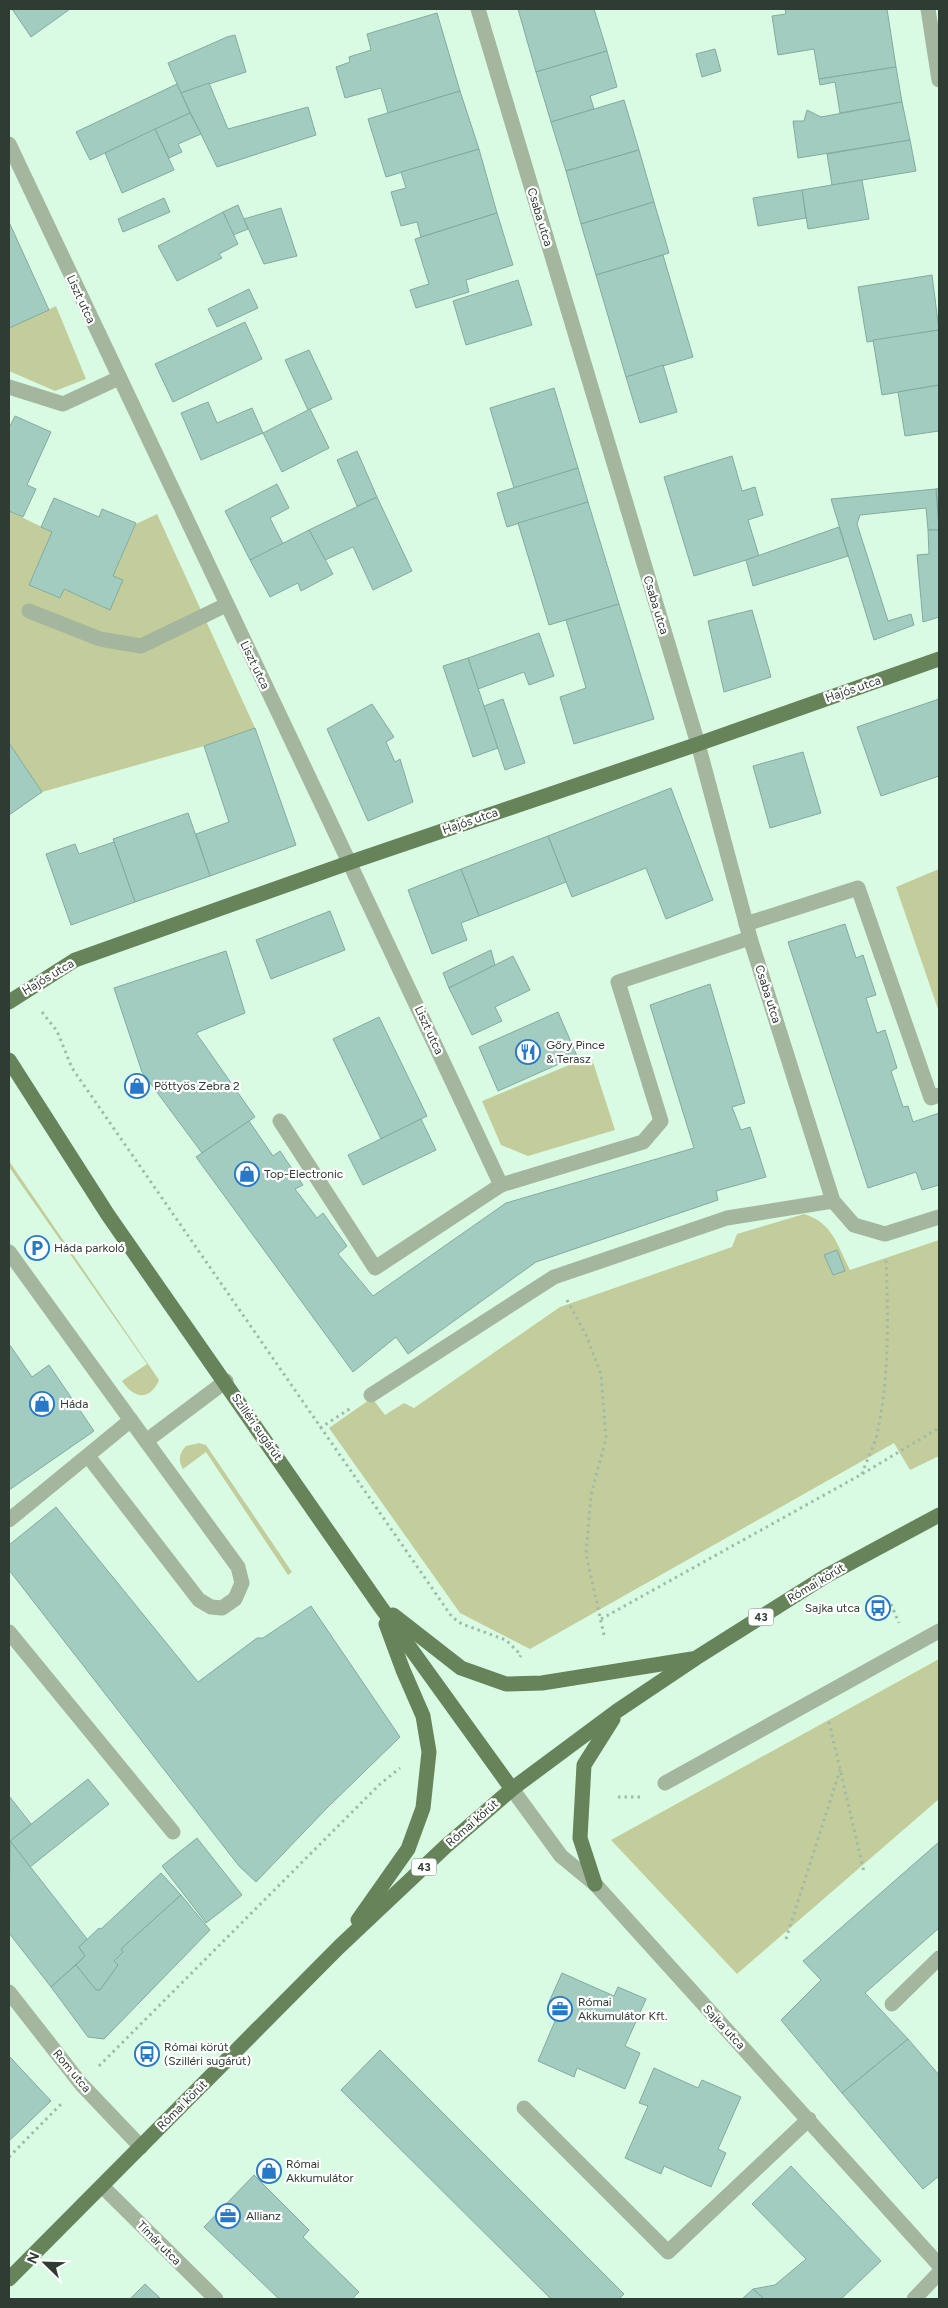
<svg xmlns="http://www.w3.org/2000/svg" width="948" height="2308" viewBox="0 0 948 2308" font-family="Figtree,sans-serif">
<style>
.green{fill:#c3cd9b}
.building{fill:#a3ccc0;stroke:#82ab9f}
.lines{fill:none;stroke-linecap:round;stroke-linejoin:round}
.path{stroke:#a0bba9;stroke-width:3;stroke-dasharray:2.5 4;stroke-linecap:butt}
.minor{stroke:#a5b69e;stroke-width:15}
.major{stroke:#668359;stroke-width:15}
.labels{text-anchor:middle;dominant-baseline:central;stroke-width:4.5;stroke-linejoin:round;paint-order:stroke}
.shield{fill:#fff;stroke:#6d7670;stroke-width:1}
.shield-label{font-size:11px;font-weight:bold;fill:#2e3c33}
.street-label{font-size:12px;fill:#2e3c33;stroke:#fff}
.poi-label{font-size:12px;fill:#2e3c33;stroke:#fff;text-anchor:start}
</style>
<rect width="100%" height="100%" fill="#d9fbe4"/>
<g class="green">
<polygon points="56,306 86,379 55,391 9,371 9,328"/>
<polygon points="9,511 52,532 29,585 60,598 64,589 110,610 123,580 113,576 136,524 157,514 255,728 204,746 42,792 9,743"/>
<polygon points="939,869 939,1012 896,887"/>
<polygon points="591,1056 615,1130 528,1156 501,1145 482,1101"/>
<path d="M 9,1161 L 159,1380 C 150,1401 134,1399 122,1381 L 147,1364 L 9,1167 Z"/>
<path d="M 804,1214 C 833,1223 837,1245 850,1270 L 939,1240 L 939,1456 L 910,1470 L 894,1443 L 530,1649 L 460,1613 L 329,1428 L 372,1398 L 385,1415 L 404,1403 L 414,1408 L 560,1307 L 732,1247 L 737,1234 Z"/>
<path d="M 199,1443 L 206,1445 L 292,1572 L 288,1575 L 206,1452 L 183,1469 C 178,1460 179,1453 186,1446 Z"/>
<polygon points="939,1659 939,1799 737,1974 611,1840"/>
</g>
<g class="building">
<polygon points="12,9 70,9 31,37"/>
<polygon points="518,9 594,9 607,51 536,72"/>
<polygon points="785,9 887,9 896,67 819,79 814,49 778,55 772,16 786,14"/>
<polygon points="437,13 460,91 388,113 381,88 345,98 336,67 350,62 349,57 371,50 367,34"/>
<polygon points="235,35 246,72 181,93 168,63 227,37"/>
<polygon points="715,49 721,71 702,77 696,54"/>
<polygon points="607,51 617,87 590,96 594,109 551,122 536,72"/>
<polygon points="896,67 902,102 840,113 835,82 820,85 819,79"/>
<polygon points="209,83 228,129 308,107 316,135 217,167 181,93"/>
<polygon points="177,84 190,113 90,160 76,132"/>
<polygon points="460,91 479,149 386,177 368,119"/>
<polygon points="624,100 639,150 566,171 551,122"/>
<polygon points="902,102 910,140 798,158 793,121 804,121 807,110 821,117"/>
<polygon points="190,113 201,134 178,144 182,152 169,158 155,129"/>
<polygon points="155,129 174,170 122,193 105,153"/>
<polygon points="910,140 916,171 832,185 827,154"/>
<polygon points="479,149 497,213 421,237 417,222 401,226 391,192 406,188 401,172"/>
<polygon points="639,150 654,202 581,224 566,171"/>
<polygon points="862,180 869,219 808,229 802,190"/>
<polygon points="802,190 806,218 758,226 753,198"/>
<polygon points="164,198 170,212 123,232 118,219"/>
<polygon points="654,202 669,253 596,275 581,224"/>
<polygon points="238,205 248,229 233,235 223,212"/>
<polygon points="281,208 297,256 264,264 244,219"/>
<polygon points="223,212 238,244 219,254 222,258 177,281 158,246"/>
<polygon points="497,213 513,265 466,280 469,292 416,308 410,290 429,284 415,239"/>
<polygon points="9,222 49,310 9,328"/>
<polygon points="663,255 693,357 626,377 596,275"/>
<polygon points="932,275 939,330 867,342 858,287"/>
<polygon points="518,280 532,325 466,345 453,301"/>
<polygon points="249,289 258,308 217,327 208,309"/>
<polygon points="245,322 262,359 173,402 155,364"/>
<polygon points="939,330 939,385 882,395 873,340"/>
<polygon points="309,350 332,399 308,410 285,360"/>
<polygon points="663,365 677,412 640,423 626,377"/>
<polygon points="939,385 939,431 905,436 898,392"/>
<polygon points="554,388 578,468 514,488 490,408"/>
<polygon points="208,402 217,423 252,408 263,433 201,460 181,413"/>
<polygon points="310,409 329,448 282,472 263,433"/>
<polygon points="15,416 51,432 27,485 36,489 23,517 9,511 9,425 10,426"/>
<polygon points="357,451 377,497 357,506 337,460"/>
<polygon points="732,456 742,491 755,487 763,515 748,520 759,556 694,576 664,477"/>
<polygon points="578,468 588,502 507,527 497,493"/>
<polygon points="277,484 289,508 270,518 283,544 250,560 225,511"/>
<polygon points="939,488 939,524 936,489"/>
<polygon points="936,489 939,530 928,530 926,508 860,515 857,524 888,621 911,614 914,625 874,640 831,499"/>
<polygon points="377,497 412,571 373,590 353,547 325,560 309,530"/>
<polygon points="54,498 99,517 102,509 136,523 113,576 123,580 110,610 64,589 60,598 29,585 52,532 41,527"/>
<polygon points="588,502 619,604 549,625 518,523"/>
<polygon points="839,527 848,556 753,586 746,560"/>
<polygon points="309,530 333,574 301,591 298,583 270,597 250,560"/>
<polygon points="928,530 939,530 939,617 923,622 917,555 929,554"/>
<polygon points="619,604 654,719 574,744 560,697 586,688 566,620"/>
<polygon points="752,610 771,677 724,692 708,621"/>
<polygon points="539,633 554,676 529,685 524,672 478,689 468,658"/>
<polygon points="468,658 498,748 473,757 443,666"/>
<polygon points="503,699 525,763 505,770 484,706"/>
<polygon points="939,699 939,776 881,796 857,727"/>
<polygon points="372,704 394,737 386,742 395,762 400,759 413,802 368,821 327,729"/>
<polygon points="255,728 296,845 210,876 196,834 229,822 204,746"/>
<polygon points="9,743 42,792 9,815"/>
<polygon points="803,752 821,813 770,828 753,766"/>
<polygon points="671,788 713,900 666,919 646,868 572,897 548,836"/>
<polygon points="188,813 210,876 135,902 113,839"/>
<polygon points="548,836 566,882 479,916 461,869"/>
<polygon points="114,842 135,902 71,925 46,854 75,844 79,854"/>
<polygon points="461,869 479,916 461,923 467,940 432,954 408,890"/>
<polygon points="330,911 345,950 271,979 256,940"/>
<polygon points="845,924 856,958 863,955 876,995 866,998 877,1033 885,1030 897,1068 891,1071 903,1107 908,1106 913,1122 939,1113 939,1185 922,1190 916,1172 868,1188 788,942"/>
<polygon points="491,950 495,965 449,988 443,973"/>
<polygon points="226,951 245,1013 196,1033 255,1117 202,1153 142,1072 114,988"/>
<polygon points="513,956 530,990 495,1007 502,1021 472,1035 449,988"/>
<polygon points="710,984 745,1103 732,1107 741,1130 750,1127 766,1177 716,1191 718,1200 536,1262 408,1354 396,1337 353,1372 196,1157 249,1121 273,1156 280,1151 303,1185 295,1189 317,1218 323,1213 347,1246 338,1254 373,1296 506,1203 694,1148 650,1005"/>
<polygon points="558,1012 577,1056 498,1091 479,1047"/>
<polygon points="379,1017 427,1116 381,1139 333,1039"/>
<polygon points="421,1119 436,1150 363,1185 348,1155"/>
<polygon points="837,1250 845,1271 833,1275 824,1255"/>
<polygon points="9,1344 32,1377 49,1365 94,1431 9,1490"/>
<polygon points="56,1507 198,1682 257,1638 263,1638 311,1606 400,1737 327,1808 256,1882 239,1866 9,1570 9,1545"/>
<polygon points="88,1779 109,1804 30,1867 10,1841"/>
<polygon points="9,1796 31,1824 9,1842"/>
<polygon points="197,1838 242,1895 206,1923 162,1866"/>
<polygon points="10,1841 87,1939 79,1947 85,1956 51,1987 9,1933"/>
<polygon points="939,1842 939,1928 865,1993 908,2039 842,2093 781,2020 821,1980 803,1961"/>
<polygon points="161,1873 181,1895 121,1949 123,1952 114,1961 118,1965 100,1990 96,1990 76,1965 85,1956 79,1947 99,1928 101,1929"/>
<polygon points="181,1895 210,1930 104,2039 88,2037 51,1987 76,1965 96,1990 100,1990 118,1965 114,1961 123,1952 121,1949"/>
<polygon points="562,1973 614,1996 618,1987 646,1999 625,2046 640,2053 625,2089 577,2068 574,2077 538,2061 561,2007 549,2002"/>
<polygon points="908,2039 939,2075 939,2176 923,2189 842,2093"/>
<polygon points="380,2050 624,2294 619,2299 551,2299 341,2090"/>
<polygon points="9,2056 51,2101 9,2141"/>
<polygon points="654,2068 698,2088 702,2080 741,2097 718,2149 726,2153 711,2187 664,2166 661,2174 625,2158 648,2106 639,2103"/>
<polygon points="791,2166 881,2261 841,2299 764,2299 753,2289 775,2285 806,2259 752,2204"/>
<polygon points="254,2175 309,2230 303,2237 359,2292 352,2299 279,2299 204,2227"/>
<polygon points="145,2284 161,2299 130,2299"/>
<polygon points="753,2289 764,2299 742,2299"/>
</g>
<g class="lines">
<g class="path">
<polyline points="42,1012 57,1031 72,1068 452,1617 462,1624 506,1640 521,1655 520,1657"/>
<polyline points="567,1300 586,1335 601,1374 606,1438 591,1495 586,1554 604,1635"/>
<polyline points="320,1428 351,1408"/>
<path d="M 862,1474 C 866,1462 872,1450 876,1438 C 890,1379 888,1318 886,1258"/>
<polyline points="891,1604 899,1623"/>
<polyline points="601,1619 862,1474 939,1428"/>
<polyline points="829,1722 864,1872"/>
<polyline points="618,1797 643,1797"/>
<polyline points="786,1939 840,1770"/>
<polyline points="99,2066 379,1785 400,1768"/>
<polyline points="9,2157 63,2102"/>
</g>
<g class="minor">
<polyline points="478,9 698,744 750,938 833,1201 854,1225 885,1234 939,1217"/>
<polyline points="928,9 939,80"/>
<path d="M 9,144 C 172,492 339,837 501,1185"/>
<polyline points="9,387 63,404 119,378"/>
<polyline points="29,611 100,639 141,646 226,605"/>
<polyline points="746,924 858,888 931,1098 939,1095"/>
<polyline points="280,1121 375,1268 501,1185 643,1142 661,1121 618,982 750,938"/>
<polyline points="9,1252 146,1441 226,1381"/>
<polyline points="371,1395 554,1277 727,1218 833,1201"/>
<polyline points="88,1456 199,1600 211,1607 222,1608 235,1599 242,1583 238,1567 146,1441"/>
<polyline points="9,1520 131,1420"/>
<polyline points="9,1632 173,1832"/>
<polyline points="665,1783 939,1631"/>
<polyline points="512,1789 561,1856 595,1884 939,2265"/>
<polyline points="9,1992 81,2084 141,2147"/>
<polyline points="892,2004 939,1958"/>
<polyline points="524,2108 668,2252 809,2119"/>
<polyline points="102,2186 216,2299"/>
<polyline points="914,2299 939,2273"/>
</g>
<g class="major">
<polyline points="9,1002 75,960 351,862 698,744 939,659"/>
<polyline points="9,1060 108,1215 380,1606 512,1789"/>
<polyline points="393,1615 461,1668 506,1684 542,1683 692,1659"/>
<polyline points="595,1884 580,1838 584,1765 613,1719"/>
<polyline points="358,1920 408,1849 423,1808 429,1752 423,1716 403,1670 386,1624"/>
<polyline points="9,2279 339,1947 445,1847 512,1789 617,1711 696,1658 826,1576 939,1515"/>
</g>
</g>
<defs>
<symbol id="restaurant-ring" viewBox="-11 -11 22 22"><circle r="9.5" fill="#fff" stroke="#2778c6" stroke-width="1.5"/><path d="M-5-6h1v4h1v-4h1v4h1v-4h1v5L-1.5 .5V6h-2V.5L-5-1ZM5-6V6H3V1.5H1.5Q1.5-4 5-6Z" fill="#2778c6"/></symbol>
<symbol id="shop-ring" viewBox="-11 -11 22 22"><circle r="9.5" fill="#fff" stroke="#2778c6" stroke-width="1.5"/><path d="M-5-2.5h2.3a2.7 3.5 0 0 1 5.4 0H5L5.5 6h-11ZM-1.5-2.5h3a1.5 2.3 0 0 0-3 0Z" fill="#2778c6"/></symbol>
<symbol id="parking-ring" viewBox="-11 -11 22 22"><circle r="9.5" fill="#fff" stroke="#2778c6" stroke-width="1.5"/><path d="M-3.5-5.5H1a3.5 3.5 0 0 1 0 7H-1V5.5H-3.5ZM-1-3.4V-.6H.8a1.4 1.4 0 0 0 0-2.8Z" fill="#2778c6"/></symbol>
<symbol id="bus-ring" viewBox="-11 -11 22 22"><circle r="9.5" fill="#fff" stroke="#2778c6" stroke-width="1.5"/><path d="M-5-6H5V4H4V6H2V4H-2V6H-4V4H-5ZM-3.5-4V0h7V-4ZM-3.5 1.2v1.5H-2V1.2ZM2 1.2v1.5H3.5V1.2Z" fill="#2778c6"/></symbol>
<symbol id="office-ring" viewBox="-11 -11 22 22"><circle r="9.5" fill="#fff" stroke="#2778c6" stroke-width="1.5"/><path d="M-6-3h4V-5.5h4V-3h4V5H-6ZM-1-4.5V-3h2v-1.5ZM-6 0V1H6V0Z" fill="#2778c6"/></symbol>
</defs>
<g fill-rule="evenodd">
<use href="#restaurant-ring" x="514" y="1038" width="28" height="28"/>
<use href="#shop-ring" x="123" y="1072" width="28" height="28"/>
<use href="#shop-ring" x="233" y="1160" width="28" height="28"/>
<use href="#parking-ring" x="23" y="1234" width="28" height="28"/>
<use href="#shop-ring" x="28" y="1390" width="28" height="28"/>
<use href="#bus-ring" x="864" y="1594" width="28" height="28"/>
<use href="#office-ring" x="546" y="1995" width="28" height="28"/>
<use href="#bus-ring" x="133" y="2040" width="28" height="28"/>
<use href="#shop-ring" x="255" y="2157" width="28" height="28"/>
<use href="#office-ring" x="214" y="2202" width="28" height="28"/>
</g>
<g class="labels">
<g class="shield">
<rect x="748.5" y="1608.5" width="25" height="17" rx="4"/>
<rect x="411.5" y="1858.5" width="25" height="17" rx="4"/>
</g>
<g class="shield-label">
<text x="761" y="1617">43</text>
<text x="424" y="1867">43</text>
</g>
<g class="street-label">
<text transform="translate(540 217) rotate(73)">Csaba utca</text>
<text transform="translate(81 299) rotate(65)">Liszt utca</text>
<text transform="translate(656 605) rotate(73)">Csaba utca</text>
<text transform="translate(255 665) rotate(64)">Liszt utca</text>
<text transform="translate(853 689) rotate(-19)">Hajós utca</text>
<text transform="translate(470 821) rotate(-19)">Hajós utca</text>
<text transform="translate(48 977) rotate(-31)">Hajós utca</text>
<text transform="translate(768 994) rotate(72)">Csaba utca</text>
<text transform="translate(429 1030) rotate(65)">Liszt utca</text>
<text transform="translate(257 1427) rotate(55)">Szilléri sugárút</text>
<text transform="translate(816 1583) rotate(-31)">Római körút</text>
<text transform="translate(472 1823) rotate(-41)">Római körút</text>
<text transform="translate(724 2027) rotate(47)">Sajka utca</text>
<text transform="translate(72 2071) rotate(50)">Rom utca</text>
<text transform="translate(182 2105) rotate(-45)">Római körút</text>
<text transform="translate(159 2243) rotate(45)">Tímár utca</text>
</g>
<g class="poi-label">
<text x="546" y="1045">Gőry Pince<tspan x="546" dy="14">&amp; Terasz</tspan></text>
<text x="154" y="1086">Pöttyös Zebra 2</text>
<text x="264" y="1174">Top-Electronic</text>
<text x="54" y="1248">Háda parkoló</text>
<text x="60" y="1404">Háda</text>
<text x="860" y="1608" text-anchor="end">Sajka utca</text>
<text x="578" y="2002">Római<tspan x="578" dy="14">Akkumulátor Kft.</tspan></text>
<text x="164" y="2047">Római körút<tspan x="164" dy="14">(Szilléri sugárút)</tspan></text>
<text x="286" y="2164">Római<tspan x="286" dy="14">Akkumulátor</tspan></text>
<text x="246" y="2216">Allianz</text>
</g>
</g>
<rect width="948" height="2308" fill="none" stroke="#2e3c33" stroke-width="20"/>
<g transform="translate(45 2263) rotate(293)" stroke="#ffffff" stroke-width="4" paint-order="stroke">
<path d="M0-4L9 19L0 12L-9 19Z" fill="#2e3c33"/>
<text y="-8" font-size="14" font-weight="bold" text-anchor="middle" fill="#2e3c33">N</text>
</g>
</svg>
